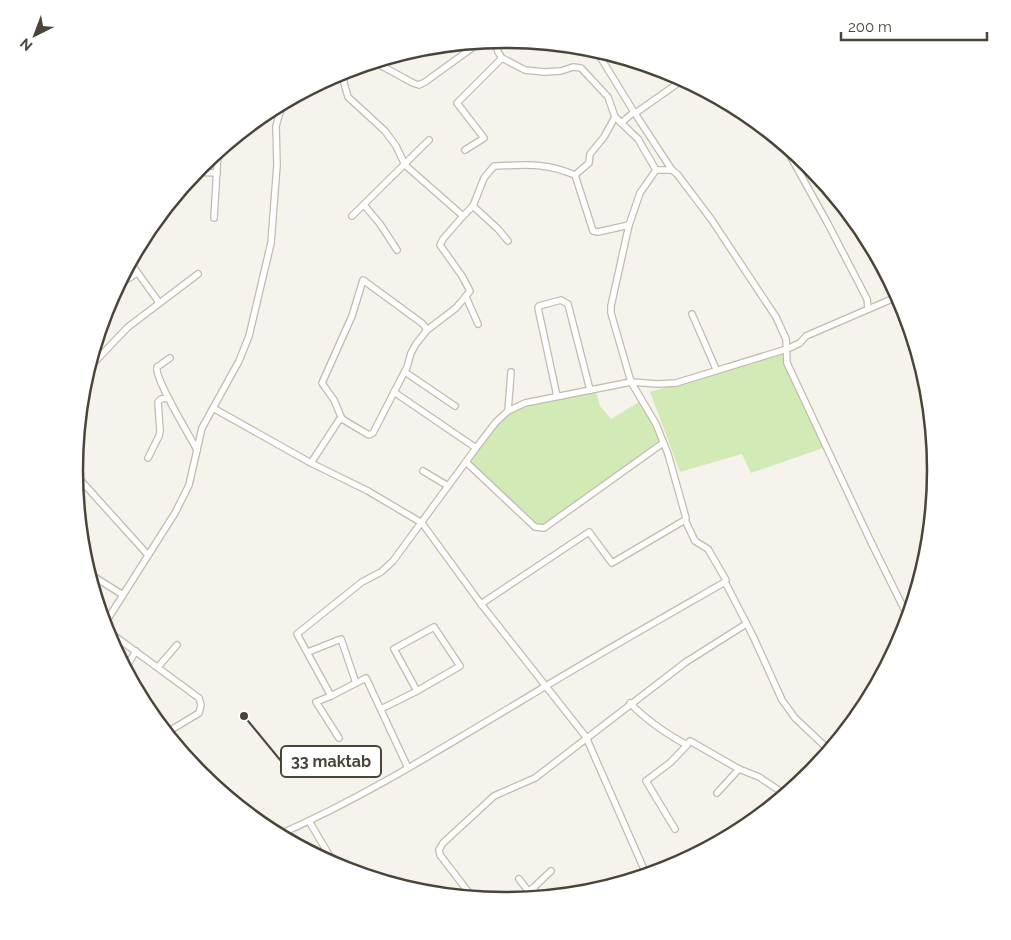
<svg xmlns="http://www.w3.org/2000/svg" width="1011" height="940" font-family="Raleway,sans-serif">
<rect width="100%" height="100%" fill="#f6f3ec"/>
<g fill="#d2eab5">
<polygon points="781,353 823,448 751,473 742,454 680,472 650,392"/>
<path d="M596,391l4,15 11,13 28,-17 11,18 11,22 -120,85 -72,-65c12,-16 26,-39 43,-50 17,-11 63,-17 84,-21z"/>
</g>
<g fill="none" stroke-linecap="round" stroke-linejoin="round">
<defs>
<g id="minor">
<polyline points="495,40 498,52 502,58 525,70 544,72 561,71 573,67 581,68 608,97 615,117 638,139 656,170 640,193 629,225 611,306 611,313 631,382 656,424 668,454 686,518 685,520 695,541 708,549 726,580 725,582 753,636 782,700 795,718 830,751"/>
<polyline points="598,49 599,55 634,112 637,112 684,79"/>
<polyline points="376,61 380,65 413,83 419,85 425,82 472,48 488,40"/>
<polyline points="621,123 634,112 672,170"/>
<polyline points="782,141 828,224 867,299 868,308"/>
<polyline points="465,150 484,138 457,103 502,58"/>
<polyline points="656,170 672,170 677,174 711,219 776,317 786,339 787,363 870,540 909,619"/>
<polyline points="195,172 217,173"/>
<polyline points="575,175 589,163 590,154 604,137 615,117"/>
<polyline points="364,205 380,224 397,250"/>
<path d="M473,206l11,-28 10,-12c32,-1 51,-4 81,9l18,56 5,1 31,-7"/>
<polyline points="352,216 429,140"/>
<polyline points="463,216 473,206 498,229 508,241"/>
<polyline points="214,218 218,151"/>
<polyline points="130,262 158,301 158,304"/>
<polyline points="117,286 137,273"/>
<polyline points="466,297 478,324"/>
<polyline points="692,314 716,369"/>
<path d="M170,358l-13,9c-3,11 33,69 40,83"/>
<polyline points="88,369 128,327 198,274"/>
<polyline points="405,372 455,406"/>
<polyline points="394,392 476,448"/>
<polyline points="557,396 538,308 539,306 561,300 568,304 590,390"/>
<polyline points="213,408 311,463 368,491 422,523 481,604 586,737 647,876"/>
<polyline points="508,411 511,372"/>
<polyline points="342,419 334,400 322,383 352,316 363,280 423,324 427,330"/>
<polyline points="148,458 159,436 160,431 158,402 161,399 168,398"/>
<polyline points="466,462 535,527 544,528 663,443"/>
<polyline points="311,463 339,420 342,419 369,435 373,433 407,367 411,353 416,344 427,330 456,308 470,291 462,276 440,245 443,239 463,216 405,165 396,146 385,131 348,97 344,83 344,77 339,72"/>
<polyline points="423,471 448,486"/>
<polyline points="75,474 148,555"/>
<polyline points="82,551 83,550"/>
<polyline points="88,573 123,595"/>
<polyline points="481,604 589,532 612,563 685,520"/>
<polyline points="104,625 175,513 189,485 202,428 239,361 249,336 271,243 277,165 276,126 283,102"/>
<polyline points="105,629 199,698 201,705 199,713 166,733"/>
<polyline points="308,652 341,639 356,683 366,678 408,768"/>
<polyline points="158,667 177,645"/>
<polyline points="125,669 136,651"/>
<polyline points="356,683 331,696 297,634 362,582 381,572 393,561 476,448 496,422 508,411 525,403 631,382 658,384 676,383 787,349 800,343 806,336 899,296"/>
<polyline points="331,696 316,702 339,738"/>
<path d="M630,703c17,18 35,30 57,42l3,-4 49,28 -22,24"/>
<polyline points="381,709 417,691 460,666 434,627 394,649 417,691"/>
<polyline points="739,769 759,777 786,795"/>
<polyline points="309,821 335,865"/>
<polyline points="675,829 646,781 671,762 687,745"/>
<path d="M278,835c85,-37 164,-87 243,-134 67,-41 136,-80 204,-119"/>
<polyline points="519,879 529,892"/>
<polyline points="533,888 540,898"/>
<polyline points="473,898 440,855 439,850 443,843 494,796 535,778 686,662 746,624"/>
<polyline points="518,900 533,888 551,871"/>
</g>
</defs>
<use href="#minor" stroke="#c2bbae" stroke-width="8"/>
<use href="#minor" stroke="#fff" stroke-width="5.5"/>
</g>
<path d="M0 0H1011V940H0ZM83 470a422 422 0 1 1 844 0a422 422 0 1 1-844 0Z" fill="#fff" fill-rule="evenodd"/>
<path fill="none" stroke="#4b4439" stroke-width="2.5" d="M83 470a422 422 0 1 1 844 0a422 422 0 1 1-844 0Z"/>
<path fill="none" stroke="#4b4439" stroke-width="2" d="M244 716L281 761"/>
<circle fill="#4b4439" stroke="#fff" stroke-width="2" cx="244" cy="716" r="5"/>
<rect fill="#fff" stroke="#4b4439" stroke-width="2" x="281" y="746" width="100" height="31" rx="5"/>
<g font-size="16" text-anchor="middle" font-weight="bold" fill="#4b4439">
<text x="331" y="767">33 maktab</text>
</g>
<g transform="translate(35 35) rotate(222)" stroke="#ffffff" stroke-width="4" paint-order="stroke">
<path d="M0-4L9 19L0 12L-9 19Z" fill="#4b4439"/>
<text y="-8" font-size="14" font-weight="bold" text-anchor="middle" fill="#4b4439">N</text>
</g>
<path d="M841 32v8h146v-8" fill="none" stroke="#4b4439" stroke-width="2.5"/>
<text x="848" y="32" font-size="15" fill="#4b4439" stroke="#ffffff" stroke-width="4" paint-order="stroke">200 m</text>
</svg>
